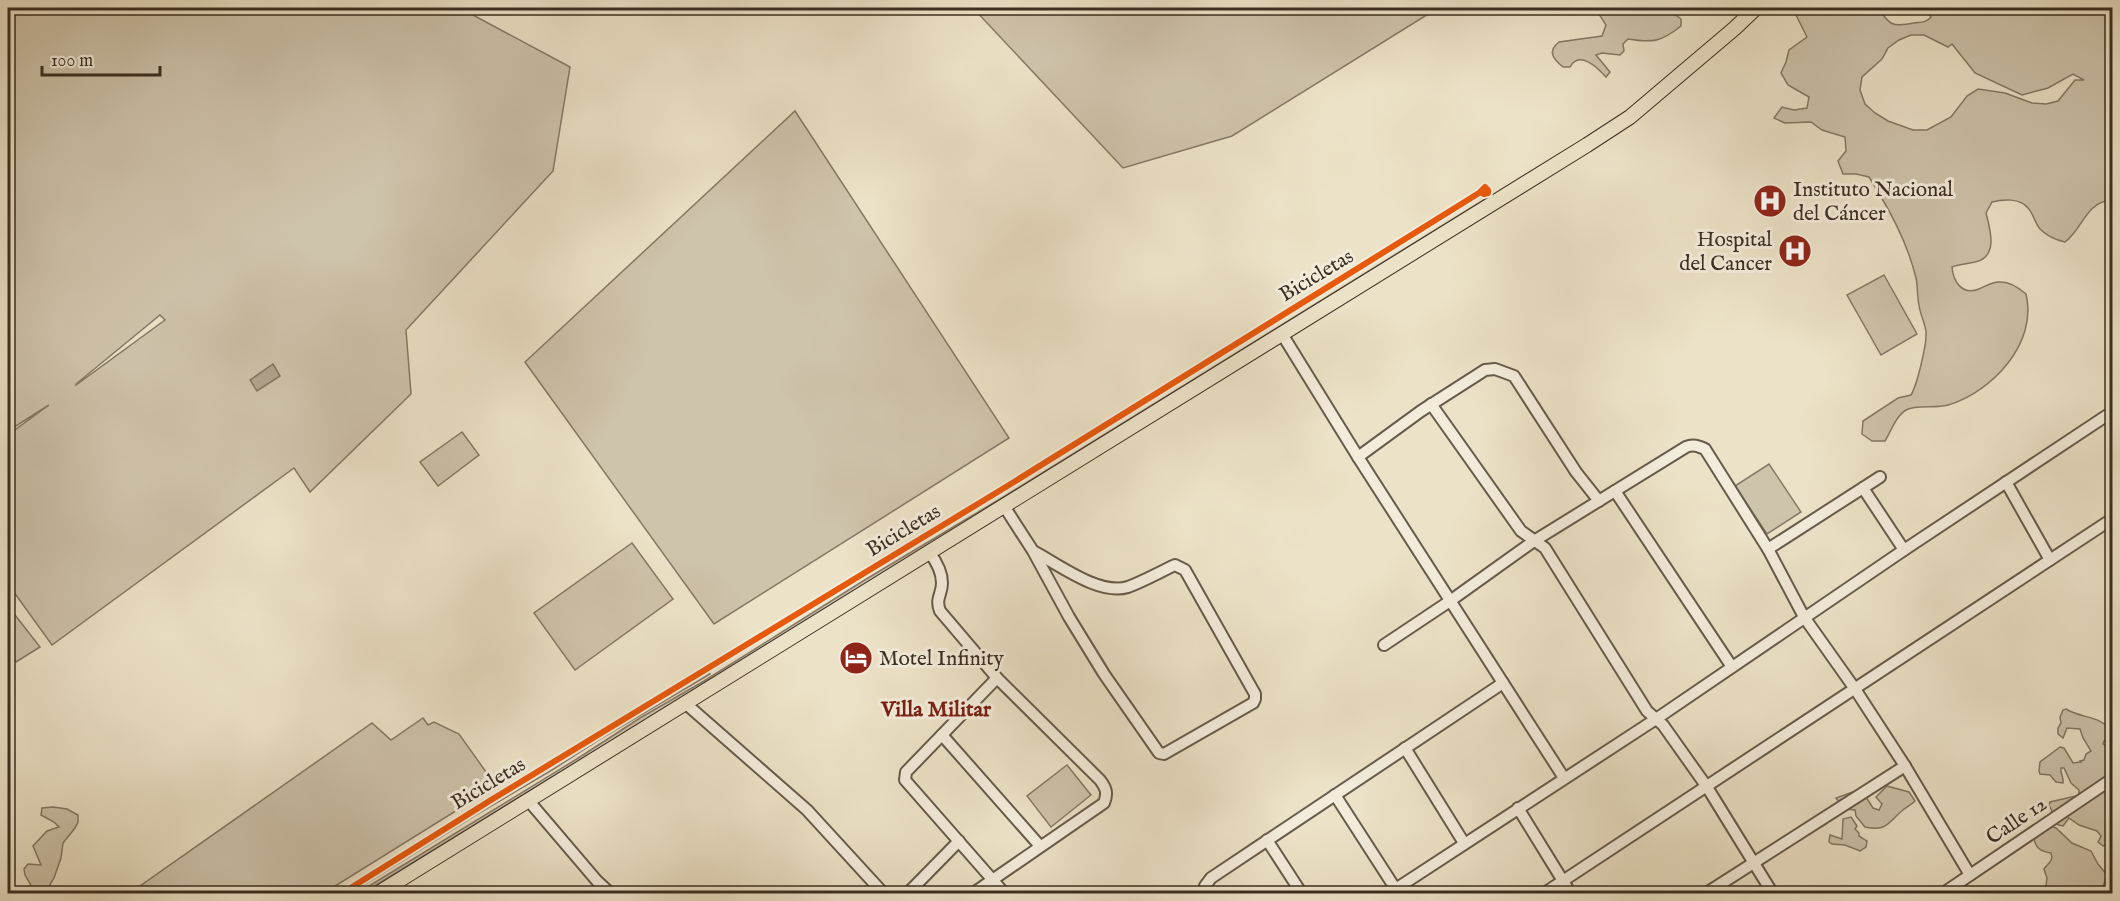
<svg xmlns="http://www.w3.org/2000/svg" width="2120" height="901" font-family="'IM FELL English',serif">
<rect width="100%" height="100%" fill="#ece2c7"/>
<filter id="stains"><feTurbulence type="fractalNoise" baseFrequency=".00333" numOctaves="4"/><feColorMatrix values="0 0 0 0 .2 0 0 0 0 .09 0 0 0 0 .02 0 0 0 .5 -.17"/></filter>
<radialGradient id="worn" r=".72"><stop offset=".6" stop-color="#630" stop-opacity="0"/><stop offset="1" stop-color="#630" stop-opacity=".3"/></radialGradient>
<g fill="#cec3ab" stroke="#847866" stroke-width="1.5" fill-rule="evenodd">
<path d="M8,8h452l110,59 -17,104 -147,159 5,64 -101,98 -16,-24 -242,177 -44,-61v-149l41,-30 -41,26zM160,315l5,5 -89,65v-1z"/>
<polygon points="973,8 1438,8 1232,136 1123,168"/>
<path d="M1583,8h87l3,5 8,6v7c-20,16 -28,17 -53,13l-5,5 1,7 -4,4 -18,-2 -6,2 14,17 -4,5c-9,-10 -27,-27 -36,-10h-7c-10,-8 -16,-16 -4,-25l43,-6 4,-11 -7,-11z"/>
<path d="M1797,8h81c12,18 15,19 36,15 7,-1 12,0 17,-6l-7,-9h188v85h-2l2,3v104c-27,2 -29,29 -47,42 -9,-2 -18,-6 -25,-13 -5,-6 -7,-16 -12,-21 -8,-10 -25,-9 -36,-6l-6,11c4,16 13,44 -11,49 -8,2 -15,2 -23,5 1,14 10,29 27,22 8,-3 13,-8 22,-7 10,0 18,6 25,12 12,49 -34,98 -78,111 -13,4 -30,-1 -42,5 -10,6 -15,21 -21,31h-13l-10,-7 1,-13 35,-23 13,-3c6,-10 16,-51 15,-63 -1,-9 -6,-18 -7,-27 -2,-9 -1,-18 -3,-27 -9,-37 -27,-69 -47,-101l-13,-3h-13l-5,-13 8,-10 -1,-14 -23,-7 -11,-8 -26,1 -11,-5 8,-11 12,3 13,-2 2,-11 -21,-12 -7,-12 5,-11 3,-12 18,-13 -12,-24zM1911,35h13l24,12 4,-3 23,29 47,22 26,-7 25,-14 11,6h-9l-17,21 -12,3 -14,-1 -27,-10 -27,-4 -11,7 -16,21 -24,13h-14l-25,-9 -13,-8 -10,-9 -5,-14 2,-13 20,-18 6,-11 11,-8z"/>
<polygon points="795,111 1009,438 714,624 525,362"/>
<polygon points="1490,196 1492,200 363,893 356,894 580,757 640,718 704,681 863,581 1005,496"/>
<polygon points="1884,275 1917,334 1881,355 1847,295"/>
<polygon points="462,432 479,455 438,486 420,462"/>
<polygon points="1769,464 1801,512 1767,534 1735,486"/>
<polygon points="632,543 673,599 575,670 534,613"/>
<polygon points="15,615 40,647 16,662 8,653 8,617"/>
<polygon points="707,670 710,674 600,739 552,770 474,816 351,893 344,893"/>
<path d="M2066,709c16,10 35,6 46,23l-1,3 -7,6 -1,3 9,5v82l-3,13 -6,2 -5,-4 3,-6 -4,-5 -18,-6 -10,-7 -6,8c-7,-1 -9,-3 -13,-9l2,-6 -3,-6 1,-3 26,-6 3,-1v-5l-8,-7 -7,-15h-3c-1,6 3,9 2,15l-7,-1 -6,-7 -10,-1 -1,-3 1,-9 20,-15 4,1 9,15 8,-1 -1,-1 4,-1 2,-6 5,-3 -8,-13 -3,-9 -13,-1 -4,10 -5,-4v-6l3,-5 -1,-6 3,-7z"/>
<polygon points="423,718 428,725 434,722 459,734 496,786 324,893 130,893 372,723 391,740"/>
<polygon points="1067,765 1091,795 1051,827 1027,796"/>
<path d="M1887,786l22,6 6,9c-4,4 -8,6 -12,9 -15,12 -16,22 -38,17l-9,-11 -1,-6 -10,-1 -9,-11 25,-9 12,19 6,2 3,-6 -6,-7z"/>
<polygon points="53,807 67,809 78,815 78,822 75,828 63,843 61,858 54,878 45,893 28,893 32,887 25,875 24,869 28,864 41,865 33,846 47,831 59,827 54,822 41,815 42,808"/>
<polygon points="1851,817 1857,826 1855,829 1859,833 1859,836 1867,841 1866,847 1860,851 1845,845 1832,844 1829,842 1830,835 1842,839 1843,819"/>
<path d="M2047,825l9,3 16,15 19,8 7,13 9,11 -5,14 -18,4h-39l2,-15 -3,-9c4,-6 10,-8 7,-16 -10,-1 -16,-5 -17,-15z"/>
</g>
<polygon fill="#b0a58f" stroke="#817563" stroke-width="1.5" points="273,364 280,376 257,391 250,380"/>
<g fill="none" stroke-linecap="round" stroke-linejoin="round">
<defs>
<g id="minor">
<polyline points="1282,334 1358,457 1564,778"/>
<polyline points="1431,404 1521,531 1545,548 1647,711 1663,725 1707,787 1773,894"/>
<polyline points="1358,457 1421,411 1485,370 1495,369 1514,376 1576,472 1599,501"/>
<polyline points="2006,482 2050,560"/>
<polyline points="1863,488 1904,550"/>
<polyline points="1615,491 1732,667"/>
<path d="M1004,506l29,45 36,66 35,57 55,79 5,1 89,-51 2,-4v-5l-70,-124 -10,-5c-15,7 -31,16 -47,22 -29,9 -70,-23 -95,-36"/>
<polyline points="1768,549 1880,477"/>
<path d="M929,552c7,9 13,19 13,31 0,12 -7,15 -2,28l57,67 103,102c6,8 8,13 4,23l-132,91"/>
<path d="M1384,645l66,-44 84,-60 152,-94c7,-3 12,-1 19,2l63,100 36,68 51,72 50,77 65,109"/>
<polyline points="997,678 906,772 905,780 1005,894"/>
<polyline points="685,703 807,810 884,894"/>
<polyline points="942,735 1040,846"/>
<polyline points="1405,748 1464,843"/>
<polyline points="1335,795 1395,888"/>
<polyline points="528,800 597,881 611,894"/>
<polyline points="1518,808 1571,894"/>
<polyline points="1267,840 1302,894"/>
<polyline points="907,894 959,841"/>
<polyline points="1204,894 1205,886 1211,878 1503,683"/>
<polyline points="1388,894 1656,719 1904,550 2112,412"/>
<polyline points="1543,894 2112,519"/>
<polyline points="1705,894 1905,766"/>
<polyline points="1942,894 2112,779"/>
</g>
<polyline id="major" points="377,894 1587,145 1630,117 1735,28 1756,8"/>
</defs>
<use href="#minor" stroke="#675b4b" stroke-width="14"/>
<use href="#major" stroke="#3b2e22" stroke-width="16"/>
<use href="#minor" stroke="#f3ecdb" stroke-width="10"/>
<use href="#major" stroke="#ece2c7" stroke-width="14"/>
<defs>
<polyline id="cycleway" points="341,894 491,800 1009,485 1479,193 1485,187 1488,190 1488,193 1484,194 1480,192"/>
</defs>
<use href="#cycleway" stroke="#f3ecdb" stroke-width="10"/>
<use href="#cycleway" stroke="#e8590c" stroke-width="6"/>
</g>
<defs>
<symbol id="hospital-disc" viewBox="-11 -11 22 22"><circle r="9.5" fill="#8f2418" stroke="#f3ecdb"/><path d="M-5-5h3v3.5h4V-5h3V5h-3V1.5h-4V5h-3Z" fill="#fff"/></symbol>
<symbol id="hotel-disc" viewBox="-11 -11 22 22"><circle r="9.5" fill="#8f2418" stroke="#f3ecdb"/><path d="M-6-4.5h1.5V1H6V5H4.5V3h-9V5H-6ZM-4 0a1.8 1.8 0 1 1 3.6 0ZM.5 0V-2.5h3Q6-2.5 6 0Z" fill="#fff"/></symbol>
</defs>
<g fill-rule="evenodd">
<use href="#hospital-disc" x="1751" y="182" width="38" height="38"/>
<use href="#hospital-disc" x="1776" y="232" width="38" height="38"/>
<use href="#hotel-disc" x="837" y="639" width="38" height="38"/>
</g>
<g text-anchor="middle" stroke-width="6" stroke-linejoin="round" paint-order="stroke">
<g font-size="21" fill="#3b2e22" stroke="#f3ecdb" text-anchor="start">
<text x="1793" y="196">Instituto Nacional<tspan x="1793" dy="24">del Cáncer</tspan></text>
<text x="1772" y="246" text-anchor="end">Hospital<tspan x="1772" dy="24">del Cancer</tspan></text>
<text x="879" y="665">Motel Infinity</text>
</g>
<g font-size="21" fill="#3b2e22" stroke="#f3ecdb">
<text transform="translate(1316 275) rotate(-31)" y="7">Bicicletas</text>
<text transform="translate(903 530) rotate(-31)" y="7">Bicicletas</text>
<text transform="translate(488 783) rotate(-31)" y="7">Bicicletas</text>
<text transform="translate(2016 820) rotate(-34)" y="7">Calle 12</text>
</g>
<g font-size="22" font-weight="bold" fill="#7a1f14" stroke="#f3ecdb">
<text x="936" y="716">Villa Militar</text>
</g>
</g>
<rect width="2120" height="901" fill="none" stroke="#ece2c7" stroke-width="30"/>
<rect x="9" y="9" width="2102" height="883" fill="none" stroke="#3b2e22" stroke-width="3"/>
<rect x="15" y="15" width="2090" height="871" fill="none" stroke="#3b2e22" stroke-width="1.5"/>
<path d="M42 66v9h118v-9" fill="none" stroke="#3b2e22" stroke-width="3"/>
<text x="51" y="66" font-size="18" fill="#3b2e22" stroke="#f3ecdb" stroke-width="4.5" paint-order="stroke">100 m</text>
<rect width="100%" height="100%" filter="url(#stains)"/>
<rect width="100%" height="100%" fill="url(#worn)"/>
</svg>
